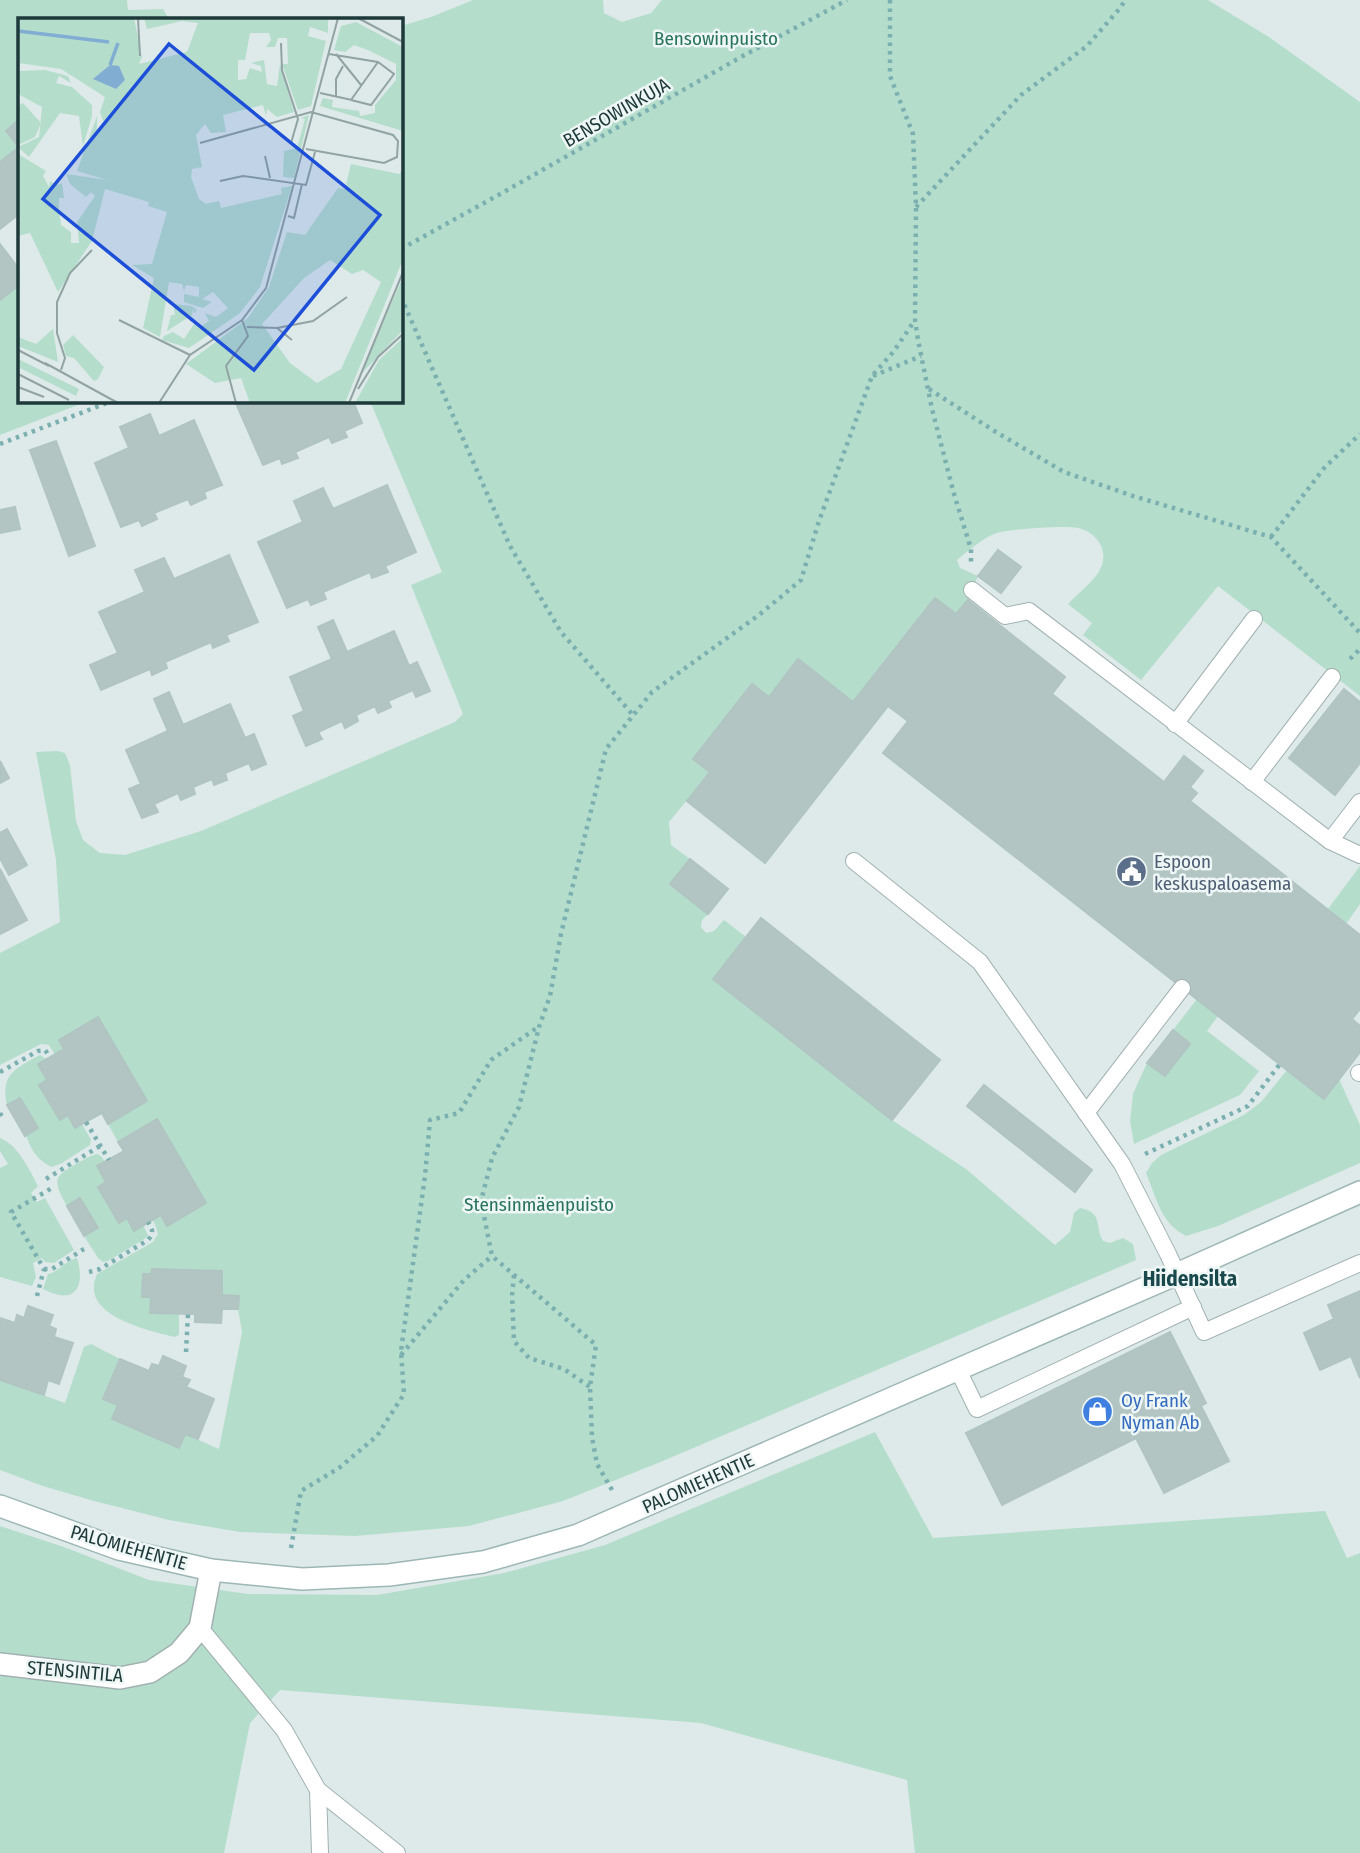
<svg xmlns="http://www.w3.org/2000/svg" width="1360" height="1853" font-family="'Fira Sans Condensed',sans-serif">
<rect width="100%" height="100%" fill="#deeae9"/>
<g fill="#b5ddcc">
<polygon points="0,0 127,0 128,10 163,9 169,19 19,19 19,120 6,131 19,147 0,162"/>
<path d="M473,0h130l1,13 18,9 29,-9 11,-13h546l61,37 91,65v594l-142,-110 -77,94 -58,-45 9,-12 -24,-19c9,-10 23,-20 30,-31 13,-19 1,-40 -20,-45 -12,-3 -68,1 -81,5 -12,3 -30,19 -40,27l3,8 18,8 -10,24 -12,14 -21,-16 -82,104 -55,-42 -29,37 -76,62 17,13 -41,50 2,23 19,14 -20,25 38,30 -6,6 -1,7 5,6 8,-2 10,-11 22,17 -33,42 179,141 74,49 89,76 15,-13 4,-19 6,-5c24,5 14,17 23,33l7,2 13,-5 10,6 3,16 -478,203 -95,38 -94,25 -114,10 -115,-4 -71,-12 -75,-19 -51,-15 -43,-16v-90l65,23 19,-56 7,-3 29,15 -16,40 14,6 -6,15 67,28 6,-14 34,15 23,-117 -4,-23 1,-13 -17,-1v-24l-70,-1 -1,43 28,1v21l-5,2c-23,-6 -84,-19 -80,-52 0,-4 2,-8 3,-11l56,-32 5,-8 -2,-7 -3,-7 8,-5 6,10 -10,-105 -39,22 -10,-18 39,-23 -49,-83 -38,22 4,9 -9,6 -6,-10 -8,-1 -41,21v-112l60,-31 -4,-62 -20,-108 21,-1 8,2 5,12 6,56 7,19 17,13 25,2 76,-24 254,-109 8,-8 -52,-129 31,-13 -72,-171h31v-375l30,-9z"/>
<polygon points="19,285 19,401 88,401 0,435 0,300"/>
<polygon points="1360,866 1360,904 1346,924 1328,909"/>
<polygon points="1197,999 1218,1016 1207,1031 1259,1071 1240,1095 1134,1144 1130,1121 1133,1094 1147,1063 1165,1076 1190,1044 1173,1030"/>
<path d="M40,1055l6,4 -8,6 9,15 -8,5 21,35 8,-5 7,13 7,-4 9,16 -1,5 -28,18 -10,4c-27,-12 -29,-43 -32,-69l-13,7c-7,-31 9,-37 33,-50z"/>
<path d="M1287,1070l36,29 16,-20 21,46v38l-142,63 -32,10c-25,-12 -30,-39 -40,-63l6,-10 9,-8 83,-40 17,-13z"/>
<path d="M0,1138c18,7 29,31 38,48l-7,7 6,9 8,-4 29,52 -20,13 -9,-1 -3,-4 -9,5 3,14 -4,9 -32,-9v-109l8,-4 -8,-13z"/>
<path d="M97,1154l4,2 4,6 -8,5 9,15 -8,5 20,35 9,-4 7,12 9,-5 5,10 -2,3 -38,23 -5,1 -5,-4 -14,-22 14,-8 -18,-30 -13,8c-4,-7 -12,-20 -9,-28 3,-7 31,-22 39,-24z"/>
<path d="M77,1258c5,16 6,41 -18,37 -5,-1 -11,-4 -16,-6l5,-15c11,-2 18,-14 29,-16z"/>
<polygon points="875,1432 933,1538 1325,1511 1347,1558 1360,1553 1360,1853 915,1853 907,1780 701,1723 280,1690 250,1723 224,1853 0,1853 0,1526 64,1547 149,1580 248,1594 377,1595 504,1573 605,1545"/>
</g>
<g fill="#b3c5c3" stroke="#b0c4c2" stroke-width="2">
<polygon points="19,120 19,214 0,229 0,162 19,147 6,131"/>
<polygon points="0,244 19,269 19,285 0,300"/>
<polygon points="235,401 353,401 362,423 344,431 347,437 332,443 329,437 295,452 298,458 282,464 280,458 263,465"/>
<polygon points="150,414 159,436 194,420 222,485 204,492 206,498 191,505 188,499 154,513 157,519 142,526 139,520 121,527 95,463 129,448 120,427"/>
<polygon points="56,441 95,546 69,556 30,450"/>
<polygon points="387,485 416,552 385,566 388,572 372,578 370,572 323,592 326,599 311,605 308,599 287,608 258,542 303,522 294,501 323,488 333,509"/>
<polygon points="15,507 20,529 0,533 0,510"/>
<polygon points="998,550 1021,567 1001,593 978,576"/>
<polygon points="229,555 258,622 226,635 229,641 213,648 211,642 165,662 167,668 152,675 150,669 101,690 90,665 118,653 99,612 145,592 135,570 164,558 174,579"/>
<polygon points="935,598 956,614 968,600 1065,677 1052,694 1164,782 1184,756 1203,771 1190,787 1197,793 1190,801 1360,935 1360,1009 1352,1019 1360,1026 1360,1052 1324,1099 883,753 908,721 888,706 765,863 687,801 710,772 693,759 752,684 769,697 798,659 853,702"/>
<polygon points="333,620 347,652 394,631 409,666 417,662 430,691 416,697 413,690 388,701 391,707 378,713 375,706 356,715 358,721 345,728 342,721 318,732 322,739 306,746 293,716 304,711 290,677 332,659 318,627"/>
<polygon points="1344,689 1360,702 1360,763 1335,795 1289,758"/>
<polygon points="169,692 183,725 230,704 245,738 254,734 266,764 252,770 249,763 225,773 227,780 214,785 212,779 193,787 195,794 181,800 178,793 154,804 158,812 142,818 129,789 141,784 126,750 168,731 154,699"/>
<polygon points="0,761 9,778 0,783"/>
<polygon points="7,829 27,865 9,875 0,858 0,833"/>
<polygon points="690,859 728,889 708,914 670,884"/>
<polygon points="0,869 27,920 0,934"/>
<polygon points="761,918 940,1060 892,1120 713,979"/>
<polygon points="98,1017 147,1101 108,1124 102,1113 75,1128 68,1115 60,1120 39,1085 47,1080 38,1064 64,1049 59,1040"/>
<polygon points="1173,1030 1190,1044 1165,1076 1147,1063"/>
<polygon points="984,1085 1092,1170 1075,1192 967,1106"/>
<polygon points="20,1098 38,1128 25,1136 7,1105"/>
<polygon points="157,1119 206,1203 167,1226 161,1215 134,1231 127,1218 119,1223 98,1187 106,1182 97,1166 124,1151 118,1142"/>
<polygon points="80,1198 98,1228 84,1236 67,1206"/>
<polygon points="152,1269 222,1271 222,1295 239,1296 238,1309 222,1309 221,1323 195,1322 195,1314 150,1313 151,1297 142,1297 143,1274 151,1274"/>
<polygon points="1360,1291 1360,1378 1351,1356 1320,1370 1304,1333 1334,1319 1328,1305"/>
<polygon points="28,1306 53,1315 49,1326 56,1329 54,1337 73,1343 59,1384 48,1380 44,1395 0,1380 0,1318 15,1323 17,1315 24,1318"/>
<polygon points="1170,1332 1206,1403 1201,1406 1229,1461 1164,1493 1136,1438 1002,1505 966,1433"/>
<polygon points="163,1356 186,1366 182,1377 190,1380 186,1387 214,1399 198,1439 185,1434 179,1448 112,1419 118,1405 103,1399 120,1359 149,1371 152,1364 159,1366"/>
</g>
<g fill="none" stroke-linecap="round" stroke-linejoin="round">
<defs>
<g id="lane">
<polyline points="972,590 1005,616 1029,611 1330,841 1360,855"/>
<polyline points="1175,724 1254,619"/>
<polyline points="1252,782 1332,677"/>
<polyline points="1330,841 1360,802"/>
<polyline points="854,861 980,962 1122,1164 1168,1254 1204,1332 1360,1263"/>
<polyline points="1359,1073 1360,1073"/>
<polyline points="1086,1113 1182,988"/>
<polyline points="958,1370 977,1409 1193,1307"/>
<polyline points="200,1628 284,1730 318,1790 320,1853"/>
<polyline points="318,1790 397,1853"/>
</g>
<polyline id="street" points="0,1664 120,1678 150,1672 179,1653 200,1628 211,1570"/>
<polyline id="secondary" points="0,1506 119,1549 211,1570 302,1579 389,1575 483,1562 578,1535 1177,1274 1360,1192"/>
</defs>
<use href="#lane" stroke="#a1b1b1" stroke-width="18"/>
<use href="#street" stroke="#a1b1b1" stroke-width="24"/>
<use href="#secondary" stroke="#9cb7b5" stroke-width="24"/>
<g stroke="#7cb0b0" stroke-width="4.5" stroke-dasharray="3.5 5" stroke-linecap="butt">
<polyline points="890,0 890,76 913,134 916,207 915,320 918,340 932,409 954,494 971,549 971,565"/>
<polyline points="916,207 1021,95 1087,46 1121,7 1125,0"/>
<polyline points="401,249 502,193 741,57 847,0"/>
<polyline points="401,297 510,546 561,632 633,715"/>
<polyline points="873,376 921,356"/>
<polyline points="929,389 996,432 1064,472 1133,496 1271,537 1360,633"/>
<polyline points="0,444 112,401"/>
<polyline points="1271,537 1325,467 1360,434"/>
<polyline points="1350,659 1360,649"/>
<polyline points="0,1072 38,1051 45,1050 50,1057"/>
<polyline points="0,1113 3,1119"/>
<polyline points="86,1122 109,1160"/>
<polyline points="1145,1154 1248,1106 1280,1064"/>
<polyline points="46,1179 100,1146"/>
<polyline points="44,1269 52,1269 84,1249"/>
<path d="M89,1272l11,-3 48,-29c6,-7 5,-10 0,-18"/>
<polyline points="514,1275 512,1296 514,1341 529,1358 564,1369 590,1387"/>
<polyline points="37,1296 44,1269 11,1212 52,1188"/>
<polyline points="186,1352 188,1314"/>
<polyline points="401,1355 464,1280 492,1256"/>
<polyline points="612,1490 597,1464 592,1437 590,1387 596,1345 492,1256 481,1201 492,1158 519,1107 539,1027 550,996 561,934 606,749 652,692 759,615 801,580 819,521 872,376 894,351 915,320"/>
<polyline points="291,1548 301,1491 339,1468 377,1436 404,1394 401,1351 425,1176 430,1120 459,1113 491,1060 538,1027"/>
</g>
<use href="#lane" stroke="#fff" stroke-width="16"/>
<use href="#street" stroke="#fff" stroke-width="21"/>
<use href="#secondary" stroke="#fff" stroke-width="21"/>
</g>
<defs>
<symbol id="civic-disc" viewBox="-11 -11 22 22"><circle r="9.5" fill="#5c6f8a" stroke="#eef7f5"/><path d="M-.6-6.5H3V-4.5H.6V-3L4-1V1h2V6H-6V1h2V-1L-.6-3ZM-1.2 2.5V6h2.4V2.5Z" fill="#fff"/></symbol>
<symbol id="shop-disc" viewBox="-11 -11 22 22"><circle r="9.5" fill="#3f7fe0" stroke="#eef7f5"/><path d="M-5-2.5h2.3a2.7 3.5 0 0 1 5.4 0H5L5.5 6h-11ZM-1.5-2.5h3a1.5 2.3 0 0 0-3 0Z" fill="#fff"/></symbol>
</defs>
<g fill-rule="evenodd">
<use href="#civic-disc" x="1114" y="854" width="35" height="35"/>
<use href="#shop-disc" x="1080" y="1394" width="35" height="35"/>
</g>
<g text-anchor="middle" stroke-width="5" stroke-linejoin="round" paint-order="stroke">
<g font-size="19" fill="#27735c" stroke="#eef7f5">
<text x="716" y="45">Bensowinpuisto</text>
<text x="539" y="1211">Stensinmäenpuisto</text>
</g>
<g font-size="19" fill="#1e393a" stroke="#eef7f5">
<text transform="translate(616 112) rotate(-30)" y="7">BENSOWINKUJA</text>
<text transform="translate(698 1483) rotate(-24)" y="7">PALOMIEHENTIE</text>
<text transform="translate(129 1547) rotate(16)" y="7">PALOMIEHENTIE</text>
<text transform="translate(75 1671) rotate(5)" y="7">STENSINTILA</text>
</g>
<g font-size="19" fill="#4e5e75" stroke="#eef7f5" text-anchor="start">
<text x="1154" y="868">Espoon<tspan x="1154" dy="22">keskuspaloasema</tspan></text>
</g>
<g font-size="19" fill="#366cbe" stroke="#eef7f5" text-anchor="start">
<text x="1121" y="1407">Oy Frank<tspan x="1121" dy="22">Nyman Ab</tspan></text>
</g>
<g font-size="21" font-weight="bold" fill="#1a494d" stroke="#eef7f5">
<text x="1190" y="1286">Hiidensilta</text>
</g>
</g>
<g transform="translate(18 18)">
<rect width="385" height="385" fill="#deeae9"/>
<path d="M0,0h116l8,39 -3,7 48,-12 11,-29 -16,-2 -35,8 -3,-11h184v15l-18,-6 -2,9 18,5 -15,65 -13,4 -16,-46h6l-1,-26h-9l-3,9h-9l5,-7 -2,-7h-19l-5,27h-7v20l8,-1 4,-11 12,4 -1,-6 -10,-3 13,-3 3,24 10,2 3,-22 14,48 -17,5 -10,-8 -1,7 -3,-11 -40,10 3,17 -15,1 -6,-9 -9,11 6,32 -10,2 -1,8 8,22 7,5 13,-3 2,7 61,-14 -1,-6 11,-2 -32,101 -20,26 -51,35 -27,-8 2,-4 9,-4 11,7 10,-15 5,4 10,-7 -4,-8 11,4 12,-9 -15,-16 -11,7 10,3 -9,6 -19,-6v-8l15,3v-10l-13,-2 -2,6 -2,-7 -13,-2 -9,55 -17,-9 11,-50 -22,-13 20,-1 15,-52 -19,-6 1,-4 -44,-13 -13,52 -34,51 -28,-59 -12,3v-82l28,17 -3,5 6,11 1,-6 6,4 6,-2 2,15h-5v12l2,15 10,7v11h8l-2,-21 18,-26 -4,-4 -5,5 -16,-13 -4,-10 41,6 -30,-9 20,-55v14l8,-4 -5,-14 5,-15 -44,-28 -43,-6zM338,4l47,25v84l-83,-25 3,-8 10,2 -1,7 27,4 1,5 15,-3v-8l21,-25v-16l-26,-13 -16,-6 -9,7 -11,-2 7,-24zM27,52l23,6 3,7 -12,-7 -3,7 16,4 20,18v11l-9,30 -4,-30 -19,-3 -31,44 -11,-10 21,-10 3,-30 -24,-13v-23zM5,85l18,20 -6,14 -17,8v-39zM291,97l-15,63 -11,-1 1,-26 13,-3 8,-29 -4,-1zM333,146l48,10 4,-4v89l-58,144h-95l-9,-25 -26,5 -29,-19 62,-46 21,-31 18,-55 18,3 33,-47 7,1zM312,242l22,14 11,-4 18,12 -40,87 -24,14 -27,-20 -28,-39 42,-46zM385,259v53l-42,44zM155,286l19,2 5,4 -3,3 -1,-5 -1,7 -25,16 4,-16h4zM35,311l5,33 -40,-16v-9l18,7zM55,317l31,32 -6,12 -4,2 -20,-23 -8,-2 -3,-11zM385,320v65h-48l24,-43zM0,341l61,30 -3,7 -58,-29z" fill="#b5ddcc" fill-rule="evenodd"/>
<path d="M92,47l9,1 6,14 -9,9 -23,-10z" fill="#82add3"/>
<path fill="none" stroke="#82add3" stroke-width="3.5" d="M0,13l91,11M92,47l8,-22"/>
<path fill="none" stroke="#91a3a3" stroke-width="2" d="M120,0l2,38M340,0l45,24M263,25l1,27 16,49 -7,24M311,36l49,8 16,12 -23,31 -20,-5M318,36l25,31M302,75l32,7M318,79v-18l7,-13M333,82l27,-38M182,125l111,-31 82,23 5,6 -1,16 -13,6 -78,-14M247,138l5,22M202,163l23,-5 63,9 9,-33M270,198l6,2 8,-34M101,302l71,35M229,309l30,1 15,12M259,310l36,-7 34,-24M0,332l31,16M27,345l73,40M43,352l4,-12 -8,-25v-31l13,-29 22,-23M0,356l51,26M0,369l26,10M340,371l20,-32 25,-23M141,385l31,-48 52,-35 24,-32 72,-270M218,385l-10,-37 22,-30 -6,-16M331,385l54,-131"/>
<path fill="#1d4ed8" fill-opacity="0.15" stroke="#1d4ed8" stroke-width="3.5" d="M151,26l211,171 -126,155 -211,-171z"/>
<rect width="385" height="385" fill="none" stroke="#1e393a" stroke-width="3.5"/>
</g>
</svg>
